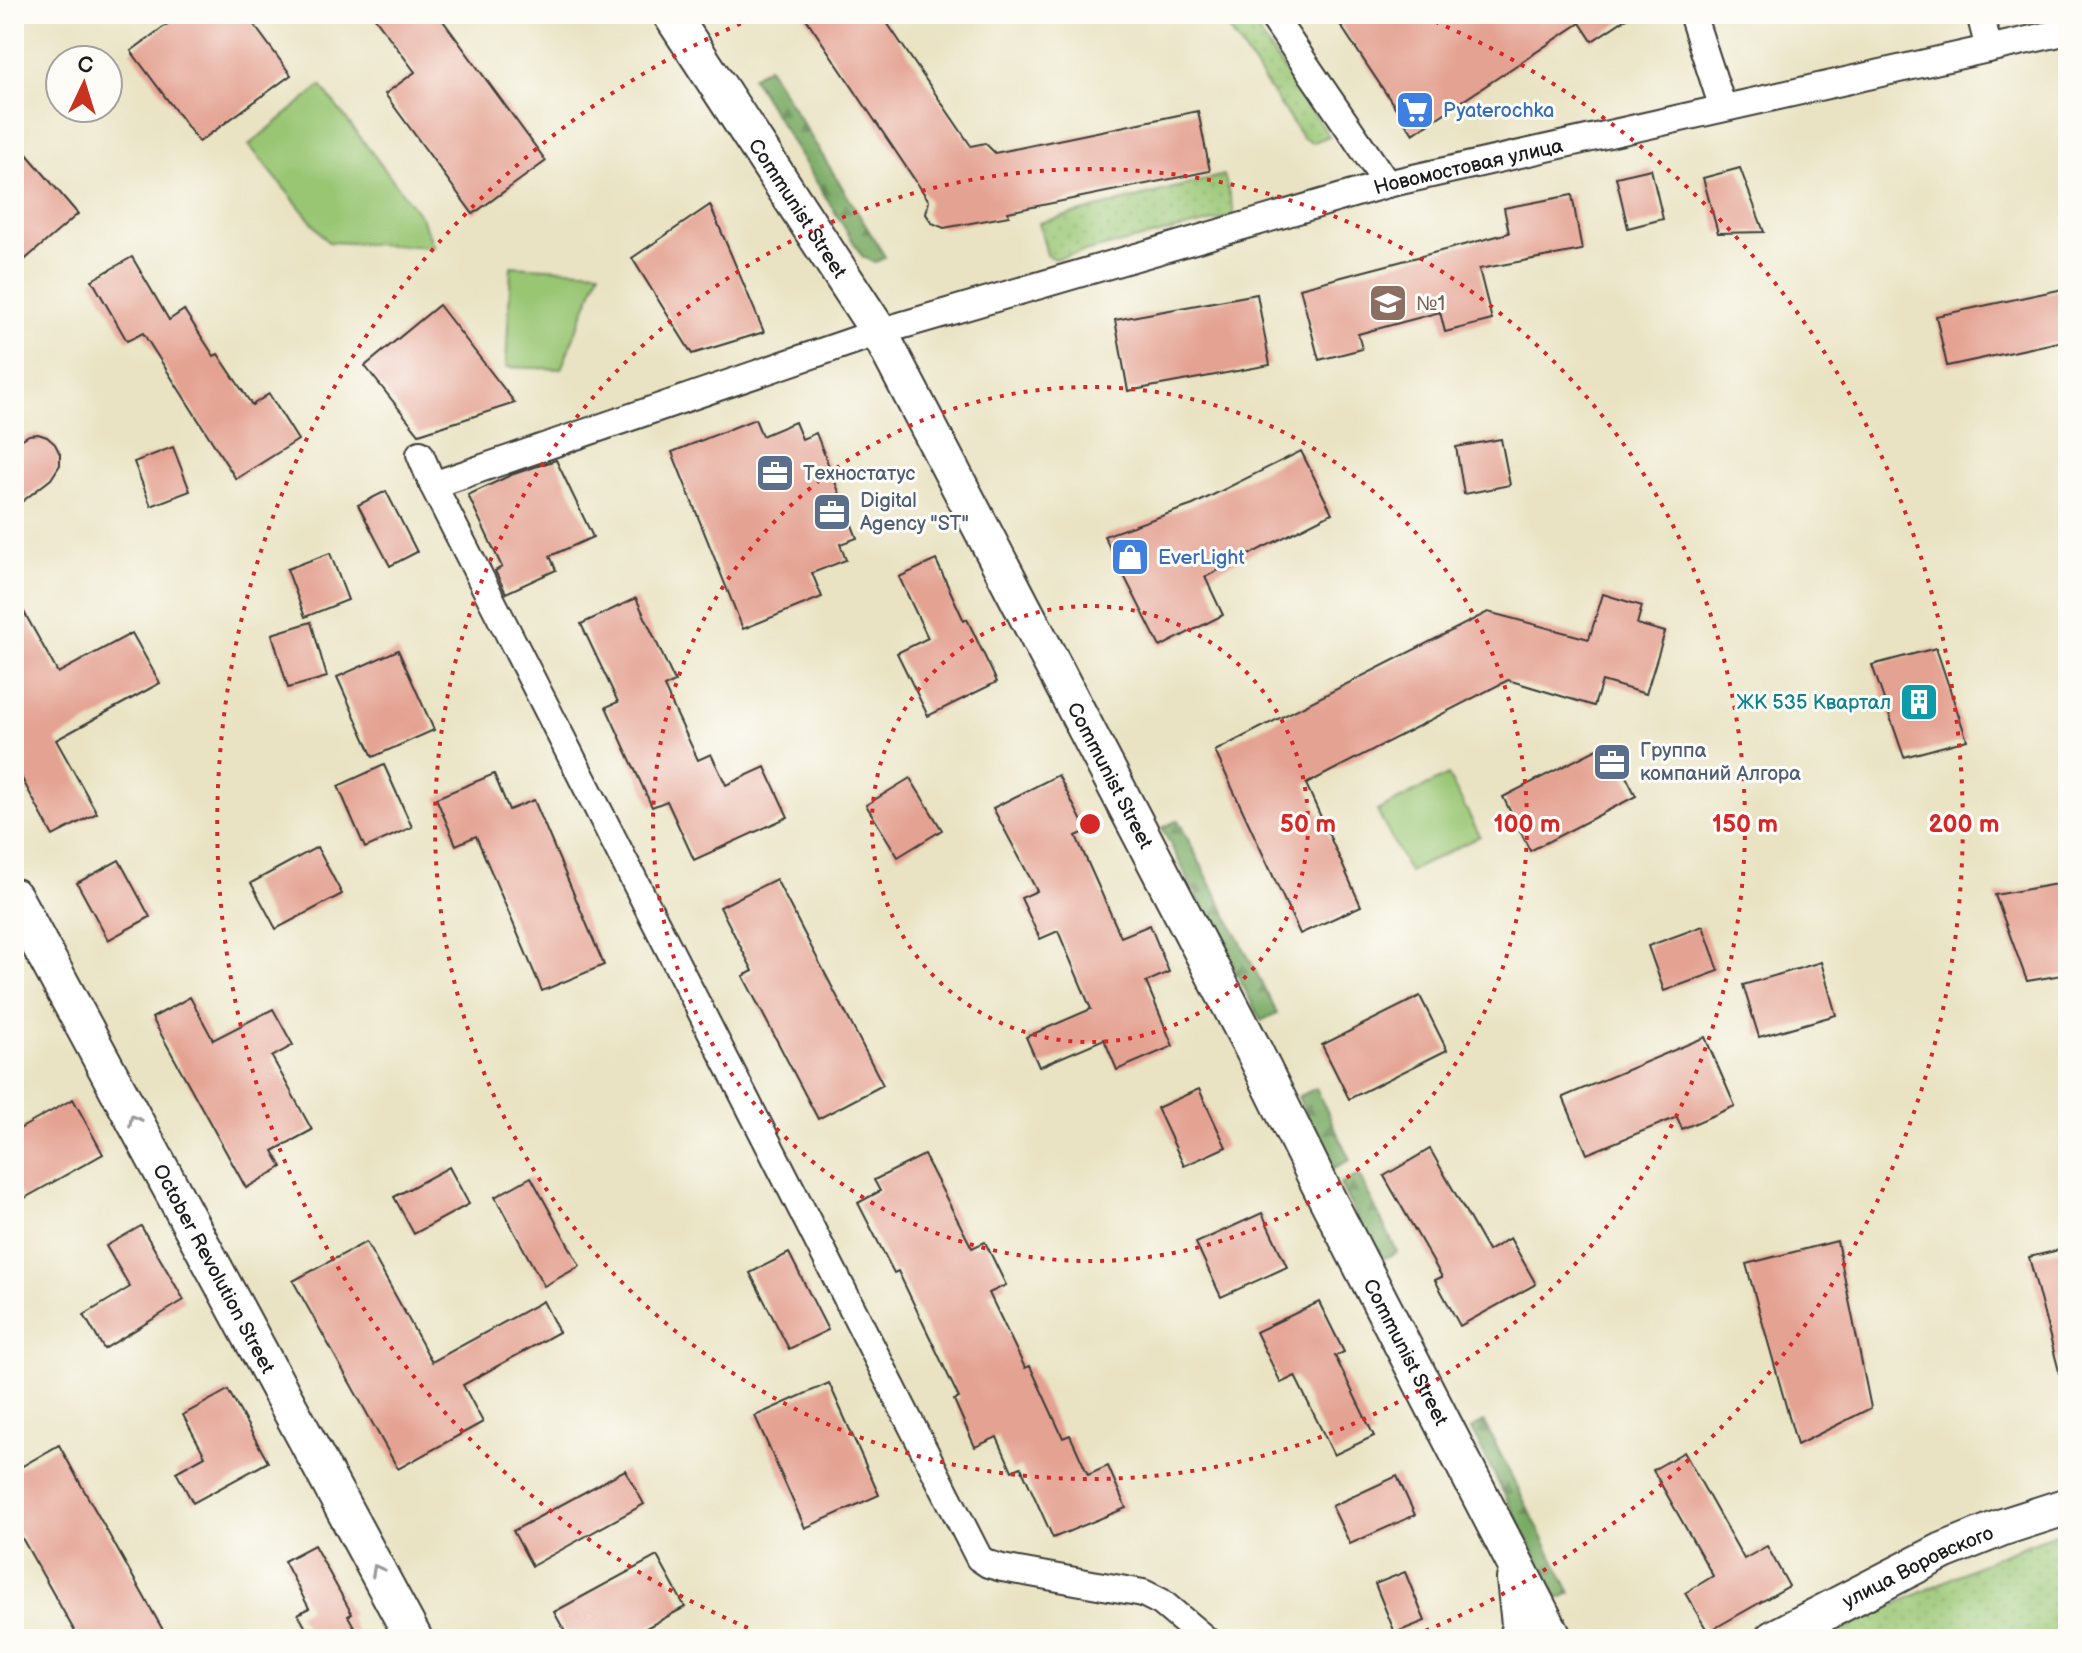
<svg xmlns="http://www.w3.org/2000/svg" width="2082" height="1653" font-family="'Balsamiq Sans',sans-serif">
<defs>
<pattern id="grass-dots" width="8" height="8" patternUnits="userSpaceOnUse" patternTransform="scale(2)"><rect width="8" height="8" fill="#99c673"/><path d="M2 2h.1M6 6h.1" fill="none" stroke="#83aa63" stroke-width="1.8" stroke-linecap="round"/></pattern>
<pattern id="forest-firs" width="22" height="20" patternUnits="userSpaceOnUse" patternTransform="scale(2)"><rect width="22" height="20" fill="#7aab65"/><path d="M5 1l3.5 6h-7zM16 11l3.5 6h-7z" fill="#638a52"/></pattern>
</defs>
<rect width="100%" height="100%" fill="#fdfcf7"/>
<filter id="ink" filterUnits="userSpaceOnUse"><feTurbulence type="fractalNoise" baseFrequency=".0125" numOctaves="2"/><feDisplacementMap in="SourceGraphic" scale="16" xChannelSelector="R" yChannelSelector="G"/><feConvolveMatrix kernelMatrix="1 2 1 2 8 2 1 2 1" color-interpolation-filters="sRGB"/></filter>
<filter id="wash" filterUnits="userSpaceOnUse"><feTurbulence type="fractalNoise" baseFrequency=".006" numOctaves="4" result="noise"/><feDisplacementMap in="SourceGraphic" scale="32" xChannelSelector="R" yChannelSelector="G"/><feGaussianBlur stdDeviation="1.8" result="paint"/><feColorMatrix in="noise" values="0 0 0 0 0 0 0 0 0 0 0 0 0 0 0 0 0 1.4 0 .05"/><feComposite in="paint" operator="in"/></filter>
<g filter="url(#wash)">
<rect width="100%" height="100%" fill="#e9e3c3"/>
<g fill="url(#grass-dots)" stroke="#5a7148" stroke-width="2">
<polygon points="1219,14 1246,14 1329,136 1312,143 1302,137"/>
<polygon points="1224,175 1234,212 1231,217 1054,259 1047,255 1039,223"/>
<polygon points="2068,1529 2068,1639 1827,1639 1854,1624 1996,1557"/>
</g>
<g fill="url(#forest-firs)" stroke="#4b6440" stroke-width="2">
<polygon points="768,67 885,257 875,263 862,256 752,77"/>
<polygon points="1178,820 1277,1013 1261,1021 1162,828"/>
<polygon points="1316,1088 1350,1160 1332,1169 1298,1097"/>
<polygon points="1359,1175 1397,1252 1379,1261 1340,1184"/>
<polygon points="1484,1422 1571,1593 1558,1599 1471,1429"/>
</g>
<g fill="#99c673" stroke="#5a7148" stroke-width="2">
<polygon points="321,86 421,217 434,247 328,242 249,145"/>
<polygon points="511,266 600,271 561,369 506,367"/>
<polygon points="1448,775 1480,836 1409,872 1377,811"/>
</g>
<g id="blocks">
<g fill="#e4a292">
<polygon points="181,14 246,14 291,75 199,142 131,51"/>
<polygon points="372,14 438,14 546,161 473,214 385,94 415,72"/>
<polygon points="803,14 881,14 971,146 985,143 995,153 1198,111 1210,171 1008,212 1009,216 944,228 932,223 926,214 929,201"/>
<polygon points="1333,14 1633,14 1592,41 1580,23 1413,134"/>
<polygon points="14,139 78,214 14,269"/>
<polygon points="1740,168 1764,232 1718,233 1703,178"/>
<polygon points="1651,169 1663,219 1628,228 1616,177"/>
<polygon points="1572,195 1582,250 1479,269 1492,320 1445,332 1440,312 1358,334 1362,349 1319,360 1300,288 1509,233 1504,208"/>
<polygon points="710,205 764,332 692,354 632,258"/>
<polygon points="132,257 169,320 184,310 214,356 218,354 252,405 269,394 298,440 236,479 143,333 127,341 92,280"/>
<polygon points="2068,288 2068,340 1947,366 1936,316"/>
<polygon points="1257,294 1270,365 1128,391 1115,320"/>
<polygon points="439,305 515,403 419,434 365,366"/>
<polygon points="755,419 762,436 795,422 802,439 816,433 857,538 840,544 846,560 812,573 822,597 743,629 672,452"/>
<polygon points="38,434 47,437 55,444 60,454 60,465 51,479 14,508 14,444 29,435"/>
<polygon points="1501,439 1510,485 1464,494 1456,447"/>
<polygon points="173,447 190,491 151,506 134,462"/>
<polygon points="1301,451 1332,513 1205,577 1223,615 1160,647 1104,536 1193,505"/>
<polygon points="556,460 593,537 550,556 556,570 506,593 495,571 502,567 468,495 511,475"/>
<polygon points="386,491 417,552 390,566 358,505"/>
<polygon points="330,553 348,600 305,617 287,569"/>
<polygon points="936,560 964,621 967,619 997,682 928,716 897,653 928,638 899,577"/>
<polygon points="14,594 58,673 132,633 160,683 56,740 97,813 53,836 14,764"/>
<polygon points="1603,594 1642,606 1637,624 1665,632 1646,694 1602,681 1594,706 1508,680 1306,784 1361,906 1300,934 1215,751 1488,612 1589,639"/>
<polygon points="636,598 675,682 664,687 698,760 711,754 726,785 765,767 788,817 694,860 667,801 652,807 606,707 618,702 581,624"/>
<polygon points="311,622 327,677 288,688 272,634"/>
<polygon points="1936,648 1967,740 1904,757 1872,665"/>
<polygon points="398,650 434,730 373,757 337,677"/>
<polygon points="1609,743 1636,796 1530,851 1503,797"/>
<polygon points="384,765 412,827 365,848 338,786"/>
<polygon points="494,774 509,810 534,800 604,965 542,991 476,836 456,845 436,798"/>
<polygon points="1058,775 1087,831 1076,836 1121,937 1150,925 1169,972 1146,982 1173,1046 1117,1070 1104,1039 1039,1067 1026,1037 1091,1009 1058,931 1040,939 1021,898 1037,891 993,808"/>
<polygon points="910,778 942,830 898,857 866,805"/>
<polygon points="317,847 342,894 276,929 251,883"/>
<polygon points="119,860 150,917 108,940 77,883"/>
<polygon points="776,879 883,1085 818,1119 743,976 753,971 720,907"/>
<polygon points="2063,883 2068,899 2068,974 2027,981 1995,895"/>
<polygon points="1703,926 1719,971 1664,991 1648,946"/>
<polygon points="1821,962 1836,1015 1759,1037 1743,985"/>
<polygon points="1420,996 1447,1050 1349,1099 1322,1045"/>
<polygon points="190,997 213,1040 273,1009 293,1045 272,1057 312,1130 273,1151 282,1167 246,1188 152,1018"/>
<polygon points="1705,1037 1735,1106 1682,1129 1677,1117 1587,1154 1563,1097"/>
<polygon points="1199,1089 1226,1147 1184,1166 1157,1108"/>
<polygon points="73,1099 103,1154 23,1199 14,1184 14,1132"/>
<polygon points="1430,1149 1488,1251 1510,1238 1536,1284 1460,1326 1435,1280 1442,1277 1384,1176"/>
<polygon points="924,1155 972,1248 985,1242 1006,1285 989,1293 1025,1368 1030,1366 1063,1438 1070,1435 1088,1475 1108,1466 1126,1508 1053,1538 1021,1467 1012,1471 997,1437 975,1447 954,1400 959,1398 898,1271 894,1273 858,1203 880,1191 874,1180"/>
<polygon points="449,1167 469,1204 414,1234 394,1197"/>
<polygon points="531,1177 580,1266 544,1286 495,1197"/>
<polygon points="1262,1213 1287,1267 1221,1297 1196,1243"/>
<polygon points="141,1226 184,1300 104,1349 84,1315 130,1287 106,1246"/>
<polygon points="1837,1241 1871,1408 1797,1445 1746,1264"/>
<polygon points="366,1242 432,1362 543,1301 559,1332 463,1385 483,1422 398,1469 293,1281"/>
<polygon points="2068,1248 2068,1374 2060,1375 2029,1257"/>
<polygon points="789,1253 828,1330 789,1349 750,1273"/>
<polygon points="1319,1302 1344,1352 1335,1356 1374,1436 1334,1455 1295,1376 1281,1383 1256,1332"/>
<polygon points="829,1383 879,1495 805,1528 755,1416"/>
<polygon points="228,1390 268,1462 193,1503 176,1472 205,1456 183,1415"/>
<polygon points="59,1445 85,1492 168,1639 79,1639 14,1524 14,1471"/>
<polygon points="1684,1452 1744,1559 1767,1546 1789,1586 1708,1632 1685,1593 1713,1576 1653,1470"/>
<polygon points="625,1470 644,1504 532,1566 513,1531"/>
<polygon points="1397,1476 1415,1515 1350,1544 1332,1506"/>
<polygon points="314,1545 352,1614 348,1616 361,1639 312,1639 298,1614 309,1608 284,1561"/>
<polygon points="657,1556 685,1607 626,1639 569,1639 554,1612"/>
<polygon points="1405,1572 1425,1621 1395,1633 1375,1584"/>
</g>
</g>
</g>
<g filter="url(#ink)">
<use href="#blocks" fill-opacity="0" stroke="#3b3a35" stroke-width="2"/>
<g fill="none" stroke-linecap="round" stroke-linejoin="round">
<defs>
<g id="street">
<polyline points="1271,14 1387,184"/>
<polyline points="1692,14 1723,108"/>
<polyline points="1980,14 1989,49"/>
<polyline points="420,454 433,485 979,1558 988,1564 1002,1568 1143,1593 1161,1602 1205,1639"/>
<path id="s1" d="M433,485l446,-153 508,-148 681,-153"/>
</g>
<g id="secondary">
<path id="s2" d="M671,14l208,318 373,715 67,136 235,456"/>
<path id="s3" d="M14,897l400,742"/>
<polyline points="1515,1579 1520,1624 1519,1639"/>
<path id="s4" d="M1773,1639l170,-88 60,-24 65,-21"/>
</g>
</defs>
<use href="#street" stroke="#3b3a35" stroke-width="30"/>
<use href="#secondary" stroke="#3b3a35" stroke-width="40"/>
<use href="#street" stroke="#fff" stroke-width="26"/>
<use href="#secondary" stroke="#fff" stroke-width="36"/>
</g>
<defs><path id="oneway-chevron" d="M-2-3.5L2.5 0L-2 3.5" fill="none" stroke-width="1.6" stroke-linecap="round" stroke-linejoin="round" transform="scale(2)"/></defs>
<g stroke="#999">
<use href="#oneway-chevron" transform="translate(134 1120) rotate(-118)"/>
<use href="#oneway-chevron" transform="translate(377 1570) rotate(-118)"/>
</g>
</g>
<g fill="none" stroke="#d62828" stroke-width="4" stroke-dasharray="4 8">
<circle cx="1090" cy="824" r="218"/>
<circle cx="1090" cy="824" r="437"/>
<circle cx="1090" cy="824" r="655"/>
<path d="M770 1637A874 874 0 0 1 756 17M1424 17A874 874 0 0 1 1410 1637"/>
</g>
<defs>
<symbol id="supermarket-square" viewBox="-11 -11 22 22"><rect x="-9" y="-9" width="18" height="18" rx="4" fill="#3f7fe0" stroke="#fdfcf7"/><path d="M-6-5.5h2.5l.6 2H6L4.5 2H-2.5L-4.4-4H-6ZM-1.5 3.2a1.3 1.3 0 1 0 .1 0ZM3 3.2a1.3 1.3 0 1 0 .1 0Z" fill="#fff"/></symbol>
<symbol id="school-square" viewBox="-11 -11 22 22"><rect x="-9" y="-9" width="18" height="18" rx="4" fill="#8d6e63" stroke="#fdfcf7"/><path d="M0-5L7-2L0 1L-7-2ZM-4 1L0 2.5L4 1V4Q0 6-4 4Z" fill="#fff"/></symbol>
<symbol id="office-square" viewBox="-11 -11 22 22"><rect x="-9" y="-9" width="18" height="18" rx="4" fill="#5c6f8a" stroke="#fdfcf7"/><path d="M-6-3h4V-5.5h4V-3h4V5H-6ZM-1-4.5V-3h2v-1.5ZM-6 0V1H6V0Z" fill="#fff"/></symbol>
<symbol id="shop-square" viewBox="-11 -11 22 22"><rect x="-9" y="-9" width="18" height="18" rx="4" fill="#3f7fe0" stroke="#fdfcf7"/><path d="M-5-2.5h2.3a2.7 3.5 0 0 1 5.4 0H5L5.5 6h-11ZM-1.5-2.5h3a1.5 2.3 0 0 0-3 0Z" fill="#fff"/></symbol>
<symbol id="building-square" viewBox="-11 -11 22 22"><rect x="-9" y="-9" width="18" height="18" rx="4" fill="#0f9aa8" stroke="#fdfcf7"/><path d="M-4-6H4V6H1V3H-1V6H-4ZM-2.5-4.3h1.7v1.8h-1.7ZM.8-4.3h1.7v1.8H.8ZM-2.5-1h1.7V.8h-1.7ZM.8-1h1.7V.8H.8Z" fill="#fff"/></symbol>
</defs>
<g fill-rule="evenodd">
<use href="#supermarket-square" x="1393" y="88" width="44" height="44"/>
<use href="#school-square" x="1366" y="281" width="44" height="44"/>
<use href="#office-square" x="753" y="451" width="44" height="44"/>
<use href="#office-square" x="810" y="490" width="44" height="44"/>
<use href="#shop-square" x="1108" y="535" width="44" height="44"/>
<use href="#building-square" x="1897" y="680" width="44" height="44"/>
<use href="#office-square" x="1590" y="740" width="44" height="44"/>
</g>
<g text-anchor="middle" stroke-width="6" stroke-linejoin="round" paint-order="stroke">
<g font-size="20" fill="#366cbe" stroke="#fdfcf7" text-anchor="start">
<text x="1443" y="117">Pyaterochka</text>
<text x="1158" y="564">EverLight</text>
</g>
<g font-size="20" fill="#1c1c1c" stroke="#fdfcf7">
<text dy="7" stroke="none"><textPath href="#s1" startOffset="1084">Новомостовая улица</textPath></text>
<text dy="7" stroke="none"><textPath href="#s2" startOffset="232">Communist Street</textPath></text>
<text dy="7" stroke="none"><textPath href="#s2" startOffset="880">Communist Street</textPath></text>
<text dy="7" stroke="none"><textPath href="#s3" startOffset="422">October Revolution Street</textPath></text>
<text dy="7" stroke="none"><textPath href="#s2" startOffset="1528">Communist Street</textPath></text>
<text dy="7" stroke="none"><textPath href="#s4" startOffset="162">улица Воровского</textPath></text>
</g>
<g font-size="20" fill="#785e54" stroke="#fdfcf7" text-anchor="start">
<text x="1416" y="310">№1</text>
</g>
<g font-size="20" fill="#4e5e75" stroke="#fdfcf7" text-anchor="start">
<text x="803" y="480">Техностатус</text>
<text x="860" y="507">Digital<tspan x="860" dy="23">Agency "ST"</tspan></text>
<text x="1640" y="757">Группа<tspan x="1640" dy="23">компаний Алгора</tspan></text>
</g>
<g font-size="20" fill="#0d838f" stroke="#fdfcf7" text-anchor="end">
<text x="1891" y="709">ЖК 535 Квартал</text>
</g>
</g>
<circle cx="1090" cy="824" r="12" fill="#d62828" stroke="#fdfcf7" stroke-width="4"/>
<g font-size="24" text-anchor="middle" font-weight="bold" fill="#d62828" stroke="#fdfcf7" stroke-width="6" stroke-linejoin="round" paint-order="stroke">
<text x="1308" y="832">50 m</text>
<text x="1527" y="832">100 m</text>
<text x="1745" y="832">150 m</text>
<text x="1964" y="832">200 m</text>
</g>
<rect width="2082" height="1653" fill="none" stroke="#fdfcf7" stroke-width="48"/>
<g transform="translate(84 84) rotate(4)"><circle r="38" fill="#fdfcf7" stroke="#a3a29f" stroke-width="2"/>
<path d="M0-6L14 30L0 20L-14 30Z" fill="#c8321e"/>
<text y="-12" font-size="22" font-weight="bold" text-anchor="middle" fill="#1c1c1c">С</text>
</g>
</svg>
